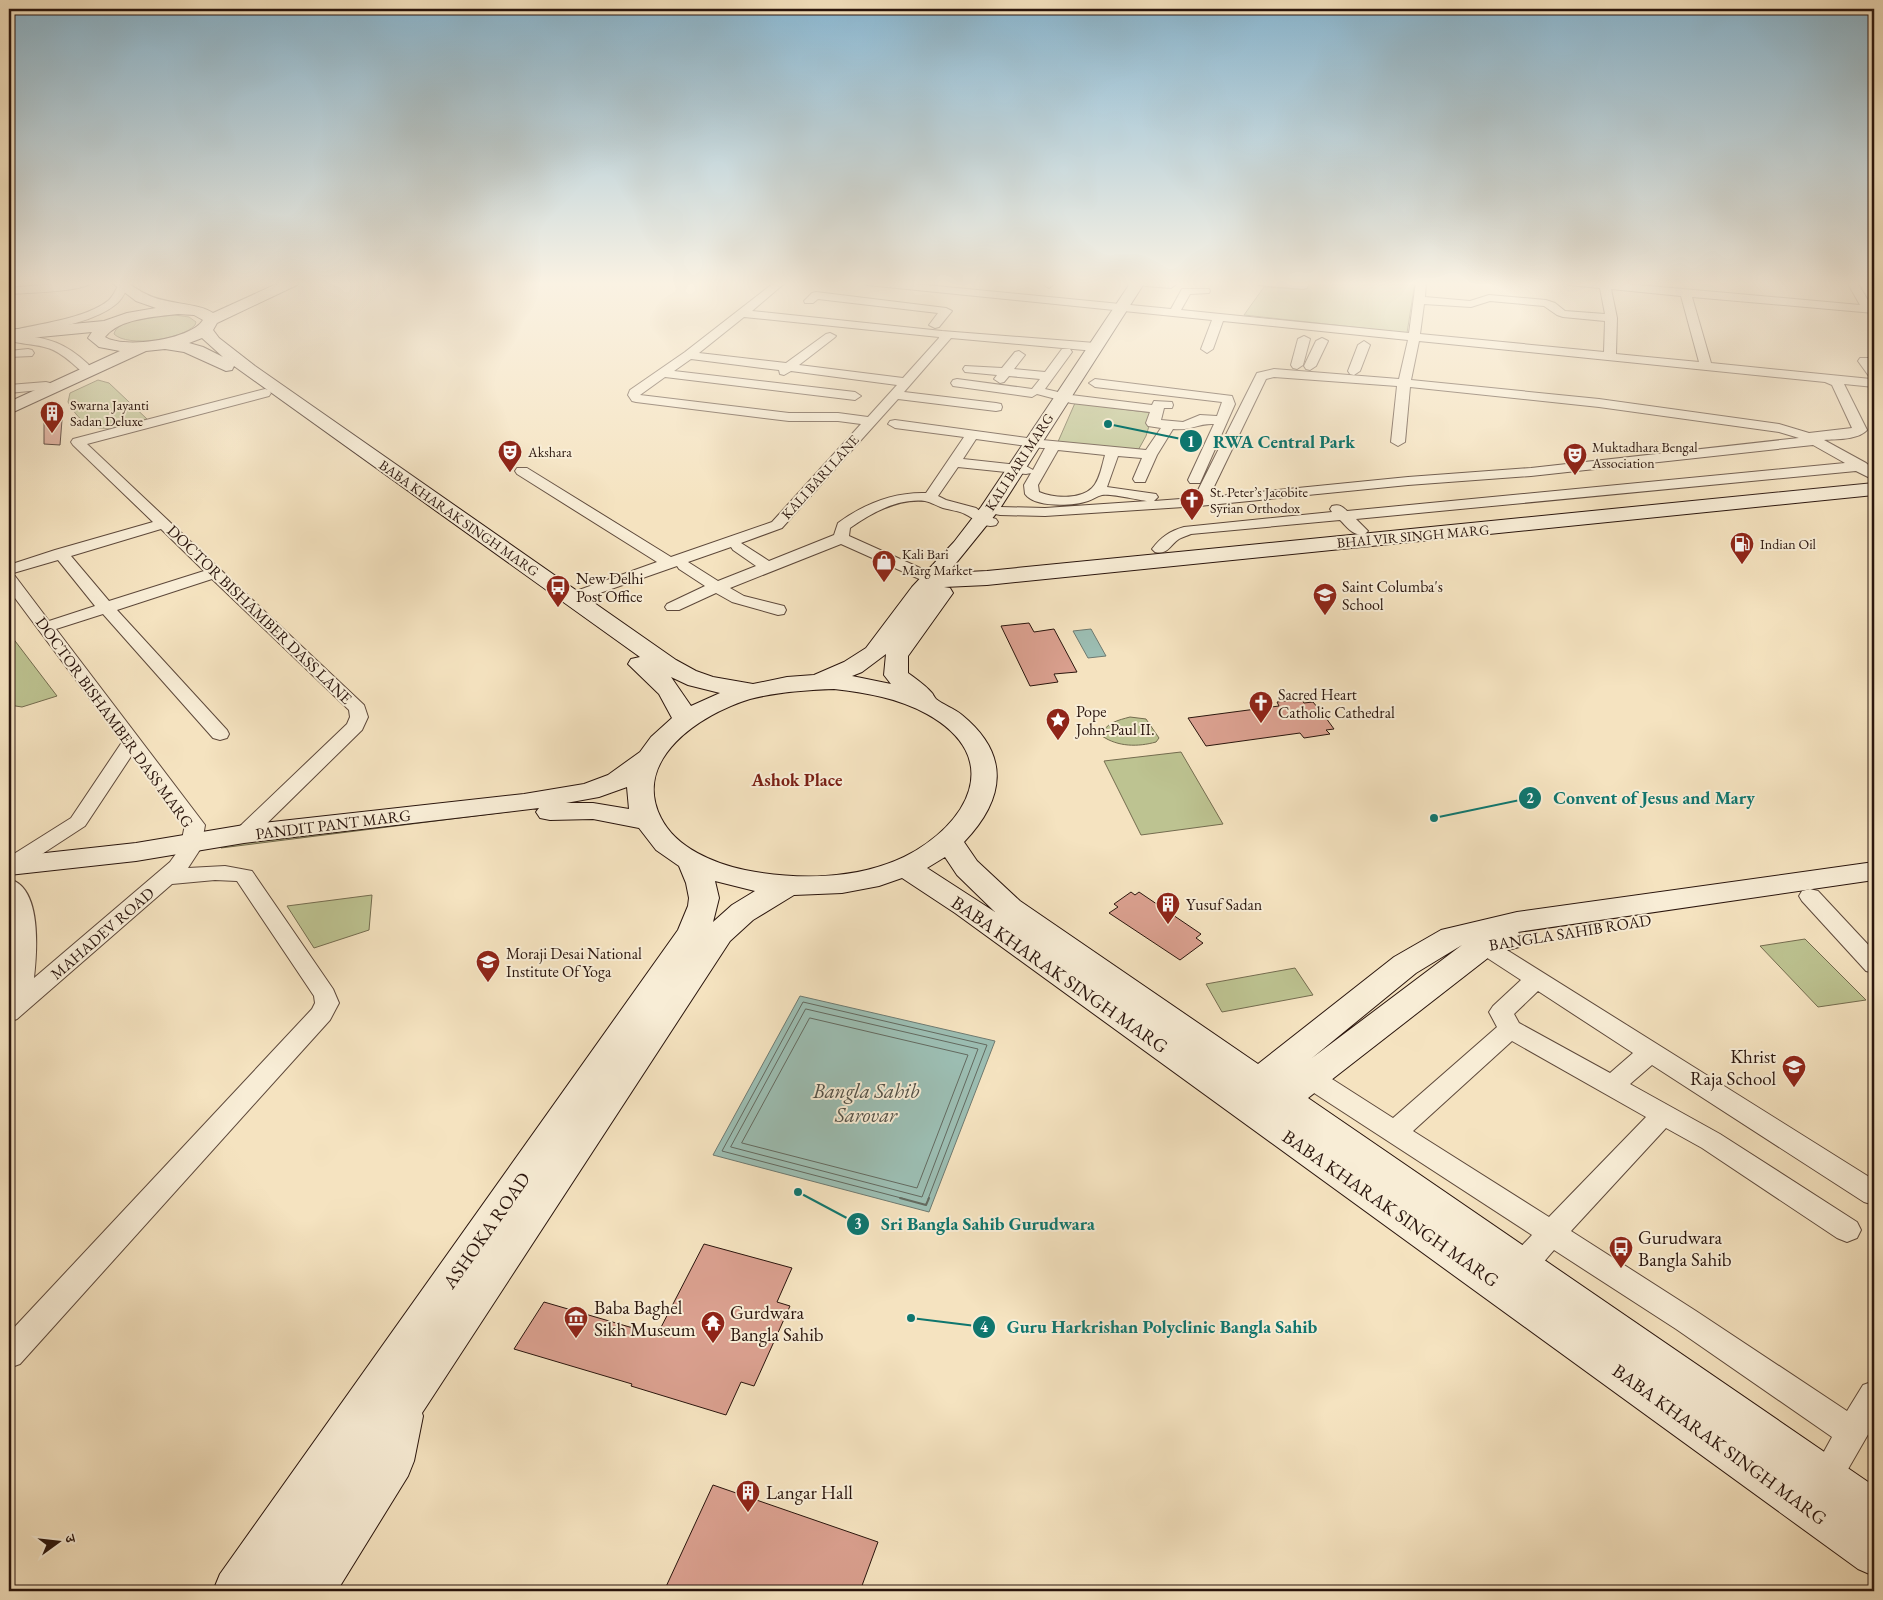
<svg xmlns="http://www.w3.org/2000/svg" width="1883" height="1600" font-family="'EB Garamond','Noto Serif Devanagari',serif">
<rect width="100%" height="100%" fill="#f5e3c0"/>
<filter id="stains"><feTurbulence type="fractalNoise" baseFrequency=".004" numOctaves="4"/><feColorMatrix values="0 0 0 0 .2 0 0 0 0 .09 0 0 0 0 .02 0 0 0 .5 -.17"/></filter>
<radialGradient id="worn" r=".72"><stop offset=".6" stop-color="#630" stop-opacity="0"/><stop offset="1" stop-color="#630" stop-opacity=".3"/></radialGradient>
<g fill="#bdc391" stroke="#746c4f">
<polygon points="1302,282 1415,282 1407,333 1244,315 1264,287 1297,289"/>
<path d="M175,315l14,2 7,5 -1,3c-12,14 -67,23 -81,9 3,-16 47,-19 61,-19z"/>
<path d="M98,380l11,3 38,36c-35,9 -58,21 -79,-17l2,-9z"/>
<polygon points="1075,403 1153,413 1146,436 1136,454 1057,444"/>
<polygon points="9,633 57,696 22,707 9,705"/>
<path d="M1130,717l16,2 13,19 -3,4c-18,5 -38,5 -54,-6 2,-13 17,-16 28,-19z"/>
<polygon points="1181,752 1223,824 1141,835 1104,761"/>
<polygon points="515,808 515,811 221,848 222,844"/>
<polygon points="372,895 369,930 314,948 287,906"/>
<polygon points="1805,939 1866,1000 1818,1007 1760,946"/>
<polygon points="1295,968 1313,995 1222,1012 1206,984"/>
</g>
<g fill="#9cbeb3" stroke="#6e7a71">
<polygon points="1091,629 1106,656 1088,658 1073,631"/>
<polygon points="800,996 995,1041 929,1212 713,1155"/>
</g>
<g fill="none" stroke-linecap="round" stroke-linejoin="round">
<g stroke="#636a60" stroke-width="1">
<polygon points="806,1009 978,1049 922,1197 731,1147"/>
<polygon points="810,1018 968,1055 917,1188 742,1143"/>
<polyline points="905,1199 722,1151 803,1002 987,1045 928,1199"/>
</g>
<polyline stroke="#636a60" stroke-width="2" points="900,1198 926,1205 929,1198"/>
</g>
<g fill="#daa08f" stroke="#2a150d">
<polygon points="62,420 60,445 44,444 44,423"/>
<polygon points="1029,623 1034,632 1054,629 1077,672 1054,674 1058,682 1030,686 1001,626"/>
<polygon points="1301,699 1304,703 1313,702 1326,718 1334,729 1326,730 1330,734 1304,738 1300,733 1206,746 1188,718 1279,706 1277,702"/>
<polygon points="1131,892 1135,895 1139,892 1201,934 1196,938 1203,943 1180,960 1109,913 1118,907 1114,904"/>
<polygon points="704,1244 792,1268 777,1302 790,1306 754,1386 741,1382 726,1415 631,1386 632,1384 514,1349 544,1302 657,1335"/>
<polygon points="713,1485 878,1542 860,1591 664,1591"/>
</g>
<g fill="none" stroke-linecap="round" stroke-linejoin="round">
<defs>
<g id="street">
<path d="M73,282h20c-10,10 -68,11 -84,12v-6z"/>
<path d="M775,282h11l-34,29 190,20 153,12 6,4 -6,4 -144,-13 -47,54 92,11 5,1 1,3 -1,3 -5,1 -98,-12 -116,129 -41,15 28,18 65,-26 4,-12c26,-19 55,-31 88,-30l38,-56 -69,-9 -7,-4 2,-3 5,-1 147,20 104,10 15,-22 -13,-2 -2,-3 4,-11 -79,-9 -34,-9 -5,3 -79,-11 -2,-3 2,-3 4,-1 75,10 8,-10 -31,-3 -5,6 -4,1 -6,-4 3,-4 -32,-3 -2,-3 2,-3 37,2 13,-16 4,-1 6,4 -11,14 31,3 17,-23h8l2,3 -27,37 26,6 81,10 2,-4 18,1 1,3 -1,3h-8l-3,12 22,2 17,-7 17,1 5,-14 -127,-15 -6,-4 6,-4 137,17 3,8 -35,79h-10l-2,-3 26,-56c-16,-1 -23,7 -41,5l-16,26 -12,27h-10l-2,-3 9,-21 -24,-2 -11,31 49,7 2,3 -4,4 40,-3 63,-125 17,-4 125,10 9,-39 -185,-19 -10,28 -6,4 -6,-4 11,-29 -345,-35 -5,-3h33l276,27 11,-20h27l1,2 -1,2 -19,1 -9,16 228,23 7,-51h10l-1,15 45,4 19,-6 57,5 9,3 10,8 40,3 -5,-26 -32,-3 -5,-3h42l255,23 -13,-23h10l15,25h2v6l-182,-16 19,66 160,16 -13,-18 2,-3h8l6,9v20l-30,-3 23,46c-9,10 -31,9 -43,10l42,23 8,7v10l-18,-9 -500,48 12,12 -3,3c-11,3 -17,-6 -25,-14l-149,14c-4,2 -9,3 -12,5 -9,6 -11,16 -24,13l-3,-3c9,-12 18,-18 32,-22l148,-15 -2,-3 2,-3c7,-2 10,0 15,5l498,-48 -32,-18 -282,31 -123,9 -209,21 -154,10 -45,-1 -5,-1 -2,-3 2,-3 5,-1 45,1 103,-7c-10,-1 -38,-8 -46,-6 -5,1 -10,5 -14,6 -15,5 -53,7 -63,-7l-1,-9 7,-12 -5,1 -68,-7 -20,29 8,4 30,8 10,8 10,3 2,3 -2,3c-13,4 -20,-6 -31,-11 -6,-3 -15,-4 -22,-6 -6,-2 -12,-6 -18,-7 -27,-3 -54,12 -75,27l-1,8 89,40 2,3 -2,3h-12l-85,-38 -111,44 14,8 40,10 2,4 -2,4 -6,1 -46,-13 -16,-9 -37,17h-12l-2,-3 2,-3 38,-18 -26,-17 -2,-3 -100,35h-12l-2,-3 2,-3 92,-33 -140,-88 -2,-3 2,-3h10l144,89 101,-35 89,-98 -23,-3h-49l-153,-19 -4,-1 -4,-6 2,-5 55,-38zM1611,289l70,7 18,66 -83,-8 1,-36zM1490,301l54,5 13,9 6,2 42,4 -1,31 -184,-18 4,-30 47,3zM744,317l195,20v1l-36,40 -104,-13 35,-27 2,-2 -6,-3 -4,1 -40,29 -87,-10zM1419,341l406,41 7,3 20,43 -43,5 -30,-9 -180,-25 -188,-19zM691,359l88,11 1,4 4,1 7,-4 106,14 -29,32 -30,-4h-49l-149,-18 25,-18 190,23 6,-4 -6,-4 -181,-21zM1274,377l123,9 -6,56 7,4 7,-4 5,-55 189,20 180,25 20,6 -268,30 -123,9 -199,20 57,-118zM976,439l66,9h3l-12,22 -7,-4 -63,-7zM1058,450l47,5c-3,10 -5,25 -13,33 -12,12 -39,10 -53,4l-1,-7zM731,547l2,3 23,16 -38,15 -30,-19z"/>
<polygon points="1046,282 1057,282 1049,288 1044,285"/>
<polygon points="1142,282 1179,282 1171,288 1146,286 1142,285"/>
<polygon points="1253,282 1309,282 1307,288 1303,289 1258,285"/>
<path d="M123,283l5,3c-3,7 -7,15 -13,19 -24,19 -68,24 -97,30 32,3 47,8 70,29l2,3 -2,3h-8c-30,-28 -35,-22 -71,-29v-10c28,-7 77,-12 100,-31 5,-5 7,-11 10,-16z"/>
<polygon points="816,292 946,308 952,311 939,327 935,328 929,325 938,313 818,299 813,303 805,303 804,301 812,293"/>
<polygon points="1304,336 1310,339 1303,365 1297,369 1293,368 1291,365 1298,339"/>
<polygon points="1322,338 1328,341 1316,366 1310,370 1306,369 1304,366 1316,341"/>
<polygon points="1364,341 1370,345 1360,371 1354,375 1350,374 1348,371 1358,345"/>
<polygon points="28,349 32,350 34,353 32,356 9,357 9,351"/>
<polygon points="46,382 50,383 52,386 50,389 9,393 9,385"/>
<path d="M265,389l4,1 2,3 -2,3 -182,48 277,261 4,12 -6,13 -111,109 -7,1 -7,-1 -3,-5 3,-5 110,-105 3,-7 -1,-7 -137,-131 -95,31 110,120 2,4 -2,4 -7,2 -7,-2 -110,-124 -47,15 149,196 -4,23 -13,20 37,-2 27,5 81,118 6,14 -9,17 -310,344 -11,4v-35l303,-324 3,-6 -1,-7 -77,-115 -22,-1 -43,4 -155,135 -8,3v-24l5,-39 -5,-80c33,8 28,72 25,99l136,-116 10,-14 5,-23 -53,-70 -47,71 -69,45 -7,2v-16l62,-39 51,-76 -113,-152v-25l46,-15 98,-28 -80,-77 -2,-3 2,-3zM161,529l43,42 -95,30 -38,-45zM58,560l37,46 -46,15 -34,-45 -5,-2z"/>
<polygon points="1810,889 1818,891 1874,951 1874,973 1866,971 1802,901 1799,896 1802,891"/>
<path d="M1483,937l8,3 383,240v25l-10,-3 -212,-137 -22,19 90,50 137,88 4,8 -4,8 -10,4 -10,-4 -135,-90 -36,-20 -95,103 125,80 151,100 16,-26 11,-4v43l-38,66 -11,5 -11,-5 -5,-11 23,-42 -156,-108 -122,-79c-13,14 -22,32 -43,25l-4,-9 4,-9 21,-22 -218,-142 -4,-7 4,-7 9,-3 9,3 61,39 104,-91 -8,-15 4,-6 28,-26 -46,-30 -3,-5 3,-5zM1538,991l95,62 -23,20 -91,-50 -5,-9zM1512,1041l134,76 -97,100 -136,-86z"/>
</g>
<path id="secondary" d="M111,282c19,-2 20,5 35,12 20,11 51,8 67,19l68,-31h18l-2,3 -80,38 -4,7 6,8 36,28 421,294 20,11 17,6 40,7 34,-7 27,-2 30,-13 22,-14 46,-61 42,-45 27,-35 150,-225h14l-146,228 -51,63 39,-2 887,-88v12l-887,90 -43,2 6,1 3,5 -45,63v17c8,6 17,12 24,20 1,1 2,4 4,6 7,6 18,9 26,16 49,40 43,84 2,127l13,19 43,40 238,163 136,-107 47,-27 76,-18 357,-50v18l-356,52 6,8 -5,7 -26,7 -185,144 566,388v90l-16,-7 -903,-656 -53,-35 -23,8 -37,7 -48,2 -41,25 -23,21 -308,472 1,3 -9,45 -6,15 -71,115h-124l7,-17 458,-644 10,-24 1,-8 -3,-15 -7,-17 -23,-16 -17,-22 -46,-9 -43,1 -10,-2 -4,-6 3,-4 -295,35 -108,18 -127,14v-18l127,-14 108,-18 280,-31 60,-10 24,-9 32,-23 11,-15 21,-19 -13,-24 -31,-30 3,-5 9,-2 -406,-291 -2,4 -6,1 -42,-19 -19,-3 -19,2 -137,63v-12l111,-51 -21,-4 -11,-9 4,-6 -83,8v-10l95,-9 23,-8 29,-5 -20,-7zM178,314l16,1 9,5c-12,20 -80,29 -98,17 15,-19 50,-20 73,-23zM202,338l21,19 -20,-10 -14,-4zM886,654l-2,21 7,9 -39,-8 10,-4zM671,677l17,8 32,8 -29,13zM834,689c33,4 64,9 93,25 79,44 41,111 -23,143 -48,23 -108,23 -159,13 -30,-6 -69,-22 -84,-52 -30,-59 40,-104 89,-119 27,-7 56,-9 84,-10zM627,787l2,22 -36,-6h-27l33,-6zM945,857l12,18 38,37 -68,-44zM715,881l40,10 -23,14 -19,17 6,-24zM1462,945l-150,113 104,-85z"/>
</defs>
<use href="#street" stroke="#5d483a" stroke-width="2"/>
<use href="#secondary" stroke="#2a150d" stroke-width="2"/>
<use href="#street" fill="#f8edd6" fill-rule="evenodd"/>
<use href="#secondary" fill="#f8edd6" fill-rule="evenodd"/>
</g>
<linearGradient id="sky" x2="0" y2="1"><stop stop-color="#89b8d3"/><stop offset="0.56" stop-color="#faf2e3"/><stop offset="1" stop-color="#faf2e3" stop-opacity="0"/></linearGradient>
<rect width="1883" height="506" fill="url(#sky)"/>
<defs>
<symbol id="building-pin" viewBox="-11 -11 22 30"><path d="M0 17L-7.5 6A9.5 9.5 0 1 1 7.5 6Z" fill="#8f2418" stroke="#f8edd6"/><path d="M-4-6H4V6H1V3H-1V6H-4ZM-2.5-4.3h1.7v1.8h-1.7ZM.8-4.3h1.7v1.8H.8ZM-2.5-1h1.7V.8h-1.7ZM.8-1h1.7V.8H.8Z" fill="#fff"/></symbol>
<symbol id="theatre-pin" viewBox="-11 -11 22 30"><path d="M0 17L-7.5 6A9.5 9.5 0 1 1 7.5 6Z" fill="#8f2418" stroke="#f8edd6"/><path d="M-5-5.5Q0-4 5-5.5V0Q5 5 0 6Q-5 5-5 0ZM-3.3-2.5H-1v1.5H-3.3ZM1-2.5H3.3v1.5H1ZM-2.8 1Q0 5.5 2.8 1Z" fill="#fff"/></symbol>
<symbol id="church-pin" viewBox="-11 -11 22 30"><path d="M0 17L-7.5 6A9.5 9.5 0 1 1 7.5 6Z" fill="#8f2418" stroke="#f8edd6"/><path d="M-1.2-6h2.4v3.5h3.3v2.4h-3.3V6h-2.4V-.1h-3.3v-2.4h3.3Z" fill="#fff"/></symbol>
<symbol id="fuel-pin" viewBox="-11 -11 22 30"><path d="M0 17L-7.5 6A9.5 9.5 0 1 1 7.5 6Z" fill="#8f2418" stroke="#f8edd6"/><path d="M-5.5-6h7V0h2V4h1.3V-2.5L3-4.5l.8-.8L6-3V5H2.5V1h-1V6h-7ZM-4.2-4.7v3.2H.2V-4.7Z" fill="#fff"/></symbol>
<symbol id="shop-pin" viewBox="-11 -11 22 30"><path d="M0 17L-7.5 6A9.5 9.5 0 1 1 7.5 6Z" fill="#8f2418" stroke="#f8edd6"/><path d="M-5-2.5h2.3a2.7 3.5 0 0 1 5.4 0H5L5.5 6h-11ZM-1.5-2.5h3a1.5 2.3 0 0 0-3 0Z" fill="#fff"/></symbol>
<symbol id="bus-pin" viewBox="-11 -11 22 30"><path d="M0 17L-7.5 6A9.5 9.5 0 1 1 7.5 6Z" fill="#8f2418" stroke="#f8edd6"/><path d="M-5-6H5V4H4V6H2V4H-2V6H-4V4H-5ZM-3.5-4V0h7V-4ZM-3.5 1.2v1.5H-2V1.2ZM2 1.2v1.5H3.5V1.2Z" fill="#fff"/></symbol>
<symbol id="school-pin" viewBox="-11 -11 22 30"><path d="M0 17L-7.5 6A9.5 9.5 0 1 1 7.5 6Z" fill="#8f2418" stroke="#f8edd6"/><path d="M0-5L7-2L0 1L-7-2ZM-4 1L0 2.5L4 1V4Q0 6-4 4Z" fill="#fff"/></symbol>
<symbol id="sight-pin" viewBox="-11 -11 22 30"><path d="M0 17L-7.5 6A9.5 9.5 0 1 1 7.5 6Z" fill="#8f2418" stroke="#f8edd6"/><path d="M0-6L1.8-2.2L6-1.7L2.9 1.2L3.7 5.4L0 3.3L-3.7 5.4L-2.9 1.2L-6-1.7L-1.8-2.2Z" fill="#fff"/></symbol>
<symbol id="university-pin" viewBox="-11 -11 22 30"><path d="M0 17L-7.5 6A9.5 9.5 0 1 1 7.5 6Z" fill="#8f2418" stroke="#f8edd6"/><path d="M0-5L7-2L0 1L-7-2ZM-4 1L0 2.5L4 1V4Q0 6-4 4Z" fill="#fff"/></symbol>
<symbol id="museum-pin" viewBox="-11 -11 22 30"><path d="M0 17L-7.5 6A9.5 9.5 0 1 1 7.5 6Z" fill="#8f2418" stroke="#f8edd6"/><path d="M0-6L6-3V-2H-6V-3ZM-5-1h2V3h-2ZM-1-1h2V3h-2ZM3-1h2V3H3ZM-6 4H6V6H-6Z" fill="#fff"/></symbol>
<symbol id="temple-pin" viewBox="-11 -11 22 30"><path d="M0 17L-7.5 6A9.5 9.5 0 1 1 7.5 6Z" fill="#8f2418" stroke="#f8edd6"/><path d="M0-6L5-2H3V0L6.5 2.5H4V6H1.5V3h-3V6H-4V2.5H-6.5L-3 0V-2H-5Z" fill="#fff"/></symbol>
</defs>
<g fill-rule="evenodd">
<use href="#building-pin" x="38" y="399" width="28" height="38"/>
<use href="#theatre-pin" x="496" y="438" width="28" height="38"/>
<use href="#theatre-pin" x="1561" y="441" width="28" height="38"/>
<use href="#church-pin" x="1178" y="486" width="28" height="38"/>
<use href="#fuel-pin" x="1728" y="530" width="28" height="38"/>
<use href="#shop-pin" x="870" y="548" width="28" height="38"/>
<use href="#bus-pin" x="544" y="573" width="28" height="38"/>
<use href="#school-pin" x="1311" y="581" width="28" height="38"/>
<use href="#church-pin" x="1247" y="689" width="28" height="38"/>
<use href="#sight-pin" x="1044" y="706" width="28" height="38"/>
<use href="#building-pin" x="1154" y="890" width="28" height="38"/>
<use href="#university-pin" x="474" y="948" width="28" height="38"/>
<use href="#school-pin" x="1780" y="1053" width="28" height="38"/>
<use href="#bus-pin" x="1607" y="1234" width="28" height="38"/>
<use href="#museum-pin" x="562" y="1304" width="28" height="38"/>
<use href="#temple-pin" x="699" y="1309" width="28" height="38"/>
<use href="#building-pin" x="734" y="1478" width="28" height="38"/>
</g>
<g text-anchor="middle" stroke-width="4" stroke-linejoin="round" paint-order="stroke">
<g font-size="14" fill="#2a150d" stroke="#f8edd6" text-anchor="start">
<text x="70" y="410">Swarna Jayanti<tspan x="70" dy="16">Sadan Deluxe</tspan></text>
<text x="1592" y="452">Muktadhara Bengal<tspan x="1592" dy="16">Association</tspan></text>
<text x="528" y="457">Akshara</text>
<text x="1210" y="497">St. Peter’s Jacobite<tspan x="1210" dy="16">Syrian Orthodox</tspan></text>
<text x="1760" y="549">Indian Oil</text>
<text x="902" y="559">Kali Bari<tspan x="902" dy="16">Marg Market</tspan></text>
</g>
<g font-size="14" fill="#2a150d" stroke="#f8edd6">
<text transform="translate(1019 462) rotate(-57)" y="5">KALI BARI MARG</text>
<text transform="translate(820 477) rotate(-48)" y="5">KALI BARI LANE</text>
<text transform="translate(459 518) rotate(35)" y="5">BABA KHARAK SINGH MARG</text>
<text transform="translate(1413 536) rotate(-5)" y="5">BHAI VIR SINGH MARG</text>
</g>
<g font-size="16" fill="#2a150d" stroke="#f8edd6" text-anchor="start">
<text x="576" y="584">New Delhi<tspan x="576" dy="18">Post Office</tspan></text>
<text x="1342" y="592">Saint Columba's<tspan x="1342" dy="18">School</tspan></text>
<text x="1278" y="700">Sacred Heart<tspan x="1278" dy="18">Catholic Cathedral</tspan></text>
<text x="1076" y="717">Pope<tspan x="1076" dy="18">John-Paul II.</tspan></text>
<text x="1186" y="910">Yusuf Sadan</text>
<text x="506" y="959">Moraji Desai National<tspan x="506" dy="18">Institute Of Yoga</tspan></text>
</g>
<g font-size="16" fill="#2a150d" stroke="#f8edd6">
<text transform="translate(260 614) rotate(44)" y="6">DOCTOR BISHAMBER DASS LANE</text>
<text transform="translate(115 722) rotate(54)" y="6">DOCTOR BISHAMBER DASS MARG</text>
<text transform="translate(333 824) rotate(-7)" y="6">PANDIT PANT MARG</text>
<text transform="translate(1570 932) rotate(-9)" y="6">BANGLA SAHIB ROAD</text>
<text transform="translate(102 933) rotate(-41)" y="6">MAHADEV ROAD</text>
</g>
<g font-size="18" font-weight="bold" fill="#7a1f14" stroke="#f8edd6">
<text x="797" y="786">Ashok Place</text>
</g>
<g font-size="19" fill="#2a150d" stroke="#f8edd6">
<text transform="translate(1060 974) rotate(35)" y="7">BABA KHARAK SINGH MARG</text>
<text transform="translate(1391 1208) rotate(35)" y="7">BABA KHARAK SINGH MARG</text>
<text transform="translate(486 1230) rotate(-55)" y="7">ASHOKA ROAD</text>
<text transform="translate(1720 1444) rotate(36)" y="7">BABA KHARAK SINGH MARG</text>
</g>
<g font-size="19" fill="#2a150d" stroke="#f8edd6" text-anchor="start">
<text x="1776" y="1063" text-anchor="end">Khrist<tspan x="1776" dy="22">Raja School</tspan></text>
<text x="1638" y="1244">Gurudwara<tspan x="1638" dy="22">Bangla Sahib</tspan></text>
<text x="594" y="1314">Baba Baghel<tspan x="594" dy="22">Sikh Museum</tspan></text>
<text x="730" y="1319">Gurdwara<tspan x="730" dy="22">Bangla Sahib</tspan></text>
<text x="766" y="1499">Langar Hall</text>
</g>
<g font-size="21" font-style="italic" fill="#525047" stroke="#f8edd6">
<text x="866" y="1098">Bangla Sahib<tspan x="866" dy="24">Sarovar</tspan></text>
</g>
</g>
<path fill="none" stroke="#0f766e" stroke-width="2" d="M1108 424L1191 441M1434 818L1530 798M798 1192L858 1224M911 1318L984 1327"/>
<g fill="#0f766e" stroke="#f8edd6" stroke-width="2">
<circle cx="1108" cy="424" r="5"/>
<circle cx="1434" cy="818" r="5"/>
<circle cx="798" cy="1192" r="5"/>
<circle cx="911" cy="1318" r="5"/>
<circle cx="1191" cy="441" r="12"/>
<circle cx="1530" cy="798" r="12"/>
<circle cx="858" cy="1224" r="12"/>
<circle cx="984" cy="1327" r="12"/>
</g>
<g font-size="15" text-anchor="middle" font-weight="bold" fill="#fff">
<text x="1191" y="447">1</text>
<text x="1530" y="803">2</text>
<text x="858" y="1229">3</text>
<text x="984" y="1332">4</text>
</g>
<g font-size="18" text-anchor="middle" font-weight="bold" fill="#0f766e" stroke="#f8edd6" stroke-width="4" stroke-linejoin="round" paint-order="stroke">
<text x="1284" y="448">RWA Central Park</text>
<text x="1654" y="804">Convent of Jesus and Mary</text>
<text x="988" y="1230">Sri Bangla Sahib Gurudwara</text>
<text x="1162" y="1333">Guru Harkrishan Polyclinic Bangla Sahib</text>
</g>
<rect width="1883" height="1600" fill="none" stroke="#f5e3c0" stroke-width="30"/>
<rect x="10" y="10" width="1863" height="1580" fill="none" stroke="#2a150d" stroke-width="2.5"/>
<rect x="15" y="15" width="1853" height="1570" fill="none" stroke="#2a150d"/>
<g transform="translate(58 1542) rotate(75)" stroke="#f8edd6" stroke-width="4" paint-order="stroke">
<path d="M0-4L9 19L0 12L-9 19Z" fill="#2a150d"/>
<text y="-8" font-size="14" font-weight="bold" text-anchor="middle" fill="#2a150d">उ</text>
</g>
<rect width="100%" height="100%" filter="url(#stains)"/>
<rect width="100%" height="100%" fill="url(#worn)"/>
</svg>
